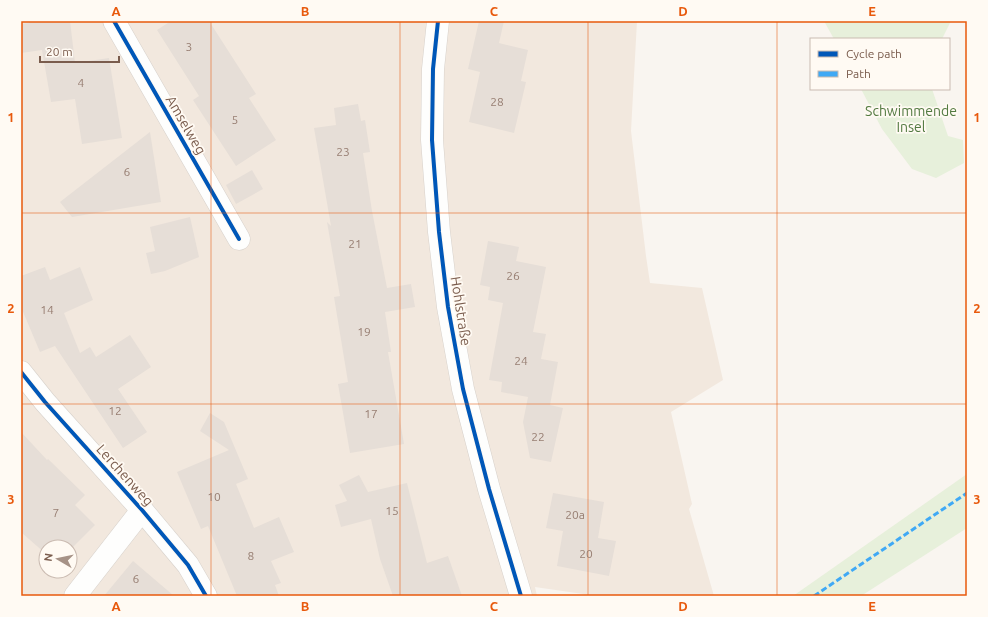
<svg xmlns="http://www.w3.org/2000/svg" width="988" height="617" font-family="Ubuntu,sans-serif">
<rect width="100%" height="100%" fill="#f9f5f0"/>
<path fill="#f2e8de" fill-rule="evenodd" d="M21,21h616l-6,110 15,125 4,27 52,5 21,92 -52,32 21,92 -3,5 25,87h-117l-62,-9 2,9h-516zM46,547h24v24h-24z"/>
<g fill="#e7f0db">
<polygon points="824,21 951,21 942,39 834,39"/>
<polygon points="861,89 932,89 948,136 963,140 964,163 936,178 912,169 882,129"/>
<polygon points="967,474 967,528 861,596 793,596"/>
</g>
<g fill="#e6ded7">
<polygon points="29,21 70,21 75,63 109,58 122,138 82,144 75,99 51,102 42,50 21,53 21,24 29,23"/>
<polygon points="171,21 209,21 256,94 249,98 276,140 236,166 193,100 199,96 157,30"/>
<polygon points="479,21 504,21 499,43 528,50 521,81 526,82 514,133 469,122 480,72 468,69"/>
<polygon points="358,104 361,121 365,120 370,152 363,153 372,211 387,288 411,284 415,307 385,312 391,352 388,352 404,444 350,453 338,384 348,382 334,297 340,296 327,222 331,226 314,128 336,125 334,108"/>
<polygon points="150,132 161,202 72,217 60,202"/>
<polygon points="252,170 263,189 236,204 226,185"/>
<polygon points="190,217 199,257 165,271 151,274 146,253 155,251 150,227"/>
<polygon points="488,241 519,247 516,261 546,267 533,332 546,334 541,359 558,362 550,405 563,408 551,462 530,458 523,422 528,397 501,392 502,382 489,380 503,303 488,300 490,287 480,285"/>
<polygon points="45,267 50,280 80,267 93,300 64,313 80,353 90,347 96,357 130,335 151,367 118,389 147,432 123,448 55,346 40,352 21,307 21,276"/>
<polygon points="210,413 224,422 248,479 236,484 254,528 279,517 294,552 271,561 281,583 275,585 279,596 237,596 208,526 201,529 177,472 229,450 200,431"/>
<polygon points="21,432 47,460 48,459 85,495 75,505 95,525 70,550 70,547 46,547 46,554 21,532"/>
<polygon points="359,475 368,492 407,483 427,563 448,556 462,596 393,596 380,559 371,519 341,527 335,505 347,501 339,485"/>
<polygon points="553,493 604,502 598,538 616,541 609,576 557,566 563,531 546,528"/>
<polygon points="133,561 174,596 104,596"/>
</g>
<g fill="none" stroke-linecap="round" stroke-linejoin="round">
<defs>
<g id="minor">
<polyline points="114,21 239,239"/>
<polyline points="438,21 433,69 432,140 439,232 448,307 463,389 489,489 521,596"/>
<polyline points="21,372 45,402 142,510 188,565 206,596"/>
<polyline points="75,596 142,510"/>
</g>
</defs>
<use href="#minor" stroke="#d7d1cb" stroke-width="23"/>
<use href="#minor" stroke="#fefefd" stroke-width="22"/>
<polyline stroke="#3fa9f5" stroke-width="3" stroke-dasharray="6 3" stroke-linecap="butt" points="814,596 967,493"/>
<defs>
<g id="cycleway">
<polyline points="114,21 239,239"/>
<polyline points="438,21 433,69 432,140 439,232 448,307 463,389 489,489 521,596"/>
<polyline points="21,372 45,402 142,510 188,565 206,596"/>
</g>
</defs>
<use href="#cycleway" stroke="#fffaf3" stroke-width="6"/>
<use href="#cycleway" stroke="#0057b8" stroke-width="4"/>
</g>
<path fill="none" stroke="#e8590c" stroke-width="1" stroke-opacity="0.55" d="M211,21v575M400,21v575M588,21v575M777,21v575M21,213h946M21,404h946"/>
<g text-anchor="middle" stroke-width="3.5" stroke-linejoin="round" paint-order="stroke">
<g font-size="12" fill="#977e72">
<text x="189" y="51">3</text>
<text x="81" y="87">4</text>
<text x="497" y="106">28</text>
<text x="235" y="124">5</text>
<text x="343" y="156">23</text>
<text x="127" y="176">6</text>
<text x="355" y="248">21</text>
<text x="513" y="280">26</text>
<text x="47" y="314">14</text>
<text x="364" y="336">19</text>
<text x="521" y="365">24</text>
<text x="115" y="415">12</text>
<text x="371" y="418">17</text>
<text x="538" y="441">22</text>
<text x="214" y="501">10</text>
<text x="392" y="515">15</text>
<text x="56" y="517">7</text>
<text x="575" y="519">20a</text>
<text x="586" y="558">20</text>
<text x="251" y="560">8</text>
<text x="136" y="583">6</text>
</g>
<g font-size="14" fill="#537a41" stroke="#fffaf3">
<text x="911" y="116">Schwimmende<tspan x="911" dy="16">Insel</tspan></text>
</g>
<g font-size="14" fill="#7a5c4d" stroke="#fffaf3">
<text transform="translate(186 125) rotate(60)" y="5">Amselweg</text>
<text transform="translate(461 311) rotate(81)" y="5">Hohlstraße</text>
<text transform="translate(125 475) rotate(48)" y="5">Lerchenweg</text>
</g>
</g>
<rect width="988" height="617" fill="none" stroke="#fffaf3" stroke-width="44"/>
<rect x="810" y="38" width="140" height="52" fill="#fffaf3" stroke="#cabbb1"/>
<rect x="818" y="51" width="20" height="6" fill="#0057b8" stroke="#cabbb1"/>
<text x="846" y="58" font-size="12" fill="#7a5c4d">Cycle path</text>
<rect x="818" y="71" width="20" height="6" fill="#3fa9f5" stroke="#cabbb1"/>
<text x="846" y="78" font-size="12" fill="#7a5c4d">Path</text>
<g transform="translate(58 559) rotate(279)"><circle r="19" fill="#fffaf3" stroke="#cabbb1"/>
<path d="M0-3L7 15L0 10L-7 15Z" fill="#a69286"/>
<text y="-6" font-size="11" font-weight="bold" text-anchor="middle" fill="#7a5c4d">N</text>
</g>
<path d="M40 56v6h79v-6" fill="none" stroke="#7a5c4d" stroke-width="2"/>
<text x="46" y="56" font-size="12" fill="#7a5c4d" stroke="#fffaf3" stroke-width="3" paint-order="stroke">20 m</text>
<rect x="22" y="22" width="944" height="573" fill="none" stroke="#e8590c" stroke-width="1.5"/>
<g font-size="13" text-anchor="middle" font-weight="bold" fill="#e8590c">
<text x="116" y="16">A</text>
<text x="305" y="16">B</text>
<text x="494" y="16">C</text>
<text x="683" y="16">D</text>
<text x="872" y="16">E</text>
<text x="11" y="122">1</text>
<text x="977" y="122">1</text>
<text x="11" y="313">2</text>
<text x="977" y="313">2</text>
<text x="11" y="504">3</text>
<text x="977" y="504">3</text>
<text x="116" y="611">A</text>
<text x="305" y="611">B</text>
<text x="494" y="611">C</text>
<text x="683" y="611">D</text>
<text x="872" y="611">E</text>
</g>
</svg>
